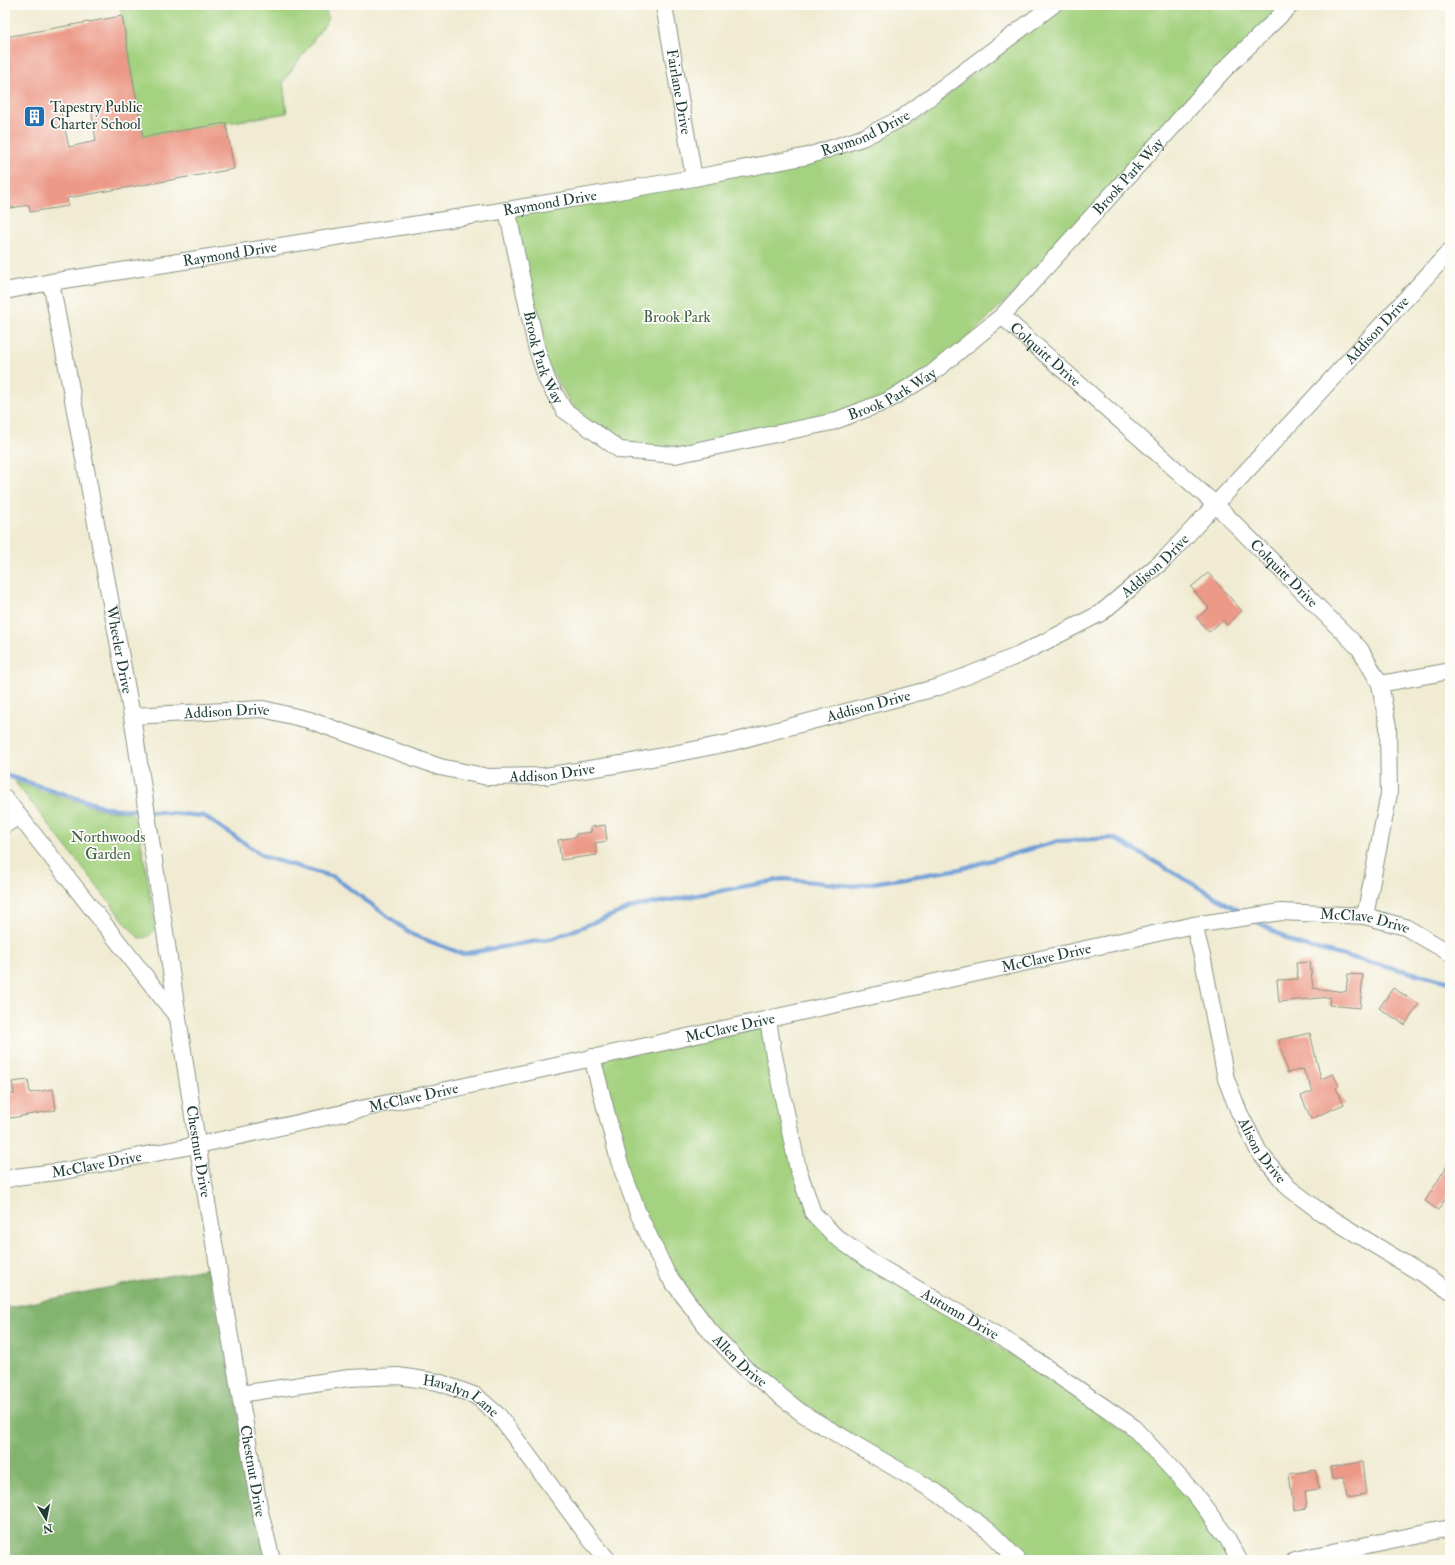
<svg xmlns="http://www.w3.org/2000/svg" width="1455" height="1565" font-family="'IM FELL Double Pica',serif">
<rect width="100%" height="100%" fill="#fdfcf7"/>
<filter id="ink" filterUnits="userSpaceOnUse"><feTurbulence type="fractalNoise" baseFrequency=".025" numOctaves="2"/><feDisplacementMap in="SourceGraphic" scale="8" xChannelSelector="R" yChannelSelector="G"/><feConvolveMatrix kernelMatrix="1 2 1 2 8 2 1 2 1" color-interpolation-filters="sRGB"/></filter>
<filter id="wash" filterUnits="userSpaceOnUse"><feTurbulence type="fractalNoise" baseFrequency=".012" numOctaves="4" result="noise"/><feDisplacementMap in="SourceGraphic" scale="16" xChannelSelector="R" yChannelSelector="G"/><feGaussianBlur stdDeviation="0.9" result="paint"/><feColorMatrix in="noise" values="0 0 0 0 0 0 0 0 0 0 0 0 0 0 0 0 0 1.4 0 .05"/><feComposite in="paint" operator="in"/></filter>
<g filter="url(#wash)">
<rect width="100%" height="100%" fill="#f0ebd2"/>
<g fill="#a4d280" stroke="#62885a">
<polygon points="120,5 348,5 348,6 326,9 328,20 283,82 287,113 143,137"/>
<polygon points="1064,5 1290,5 1057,251 924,380 833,423 653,456 583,424 541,353 508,206 788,168 919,121 999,50"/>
<path d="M15,782l90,29 24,1 8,6 18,105c0,11 -6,15 -16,15l-11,-12z"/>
<polygon points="763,1021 800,1181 832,1234 1171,1463 1238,1560 1014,1560 942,1492 736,1363 676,1285 632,1200 589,1056"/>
</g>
<polygon fill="#83b46e" stroke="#517851" points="208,1268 262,1526 273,1560 5,1560 5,1308"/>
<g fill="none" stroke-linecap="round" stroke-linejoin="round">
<g stroke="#6c9cd5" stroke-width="4.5">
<polyline points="5,775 107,808 204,816 265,857 334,877 413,935 463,954 554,938 633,907 784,879 854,886 960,869 1059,841 1114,838 1243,913"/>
<polyline points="1256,921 1296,944 1450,982"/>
</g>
</g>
<g id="blocks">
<g fill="#ec9987" fill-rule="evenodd">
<path d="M122,16l21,121 83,-14 8,46 -167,29 1,8 -38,6 -1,-7 -24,4v-172zM91,108l5,33 -27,6 -8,-35z"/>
<polygon points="1208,573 1242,611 1227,625 1223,620 1209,632 1197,618 1209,608 1191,587"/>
<polygon points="605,825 607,841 595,843 597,855 561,860 558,840 576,837 576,834 591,832 591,827"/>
<polygon points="1310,962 1313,988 1346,992 1348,974 1363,975 1360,1008 1329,1005 1330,997 1279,1002 1277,980 1298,979 1296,963"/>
<polygon points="1393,988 1419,1004 1405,1025 1379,1008"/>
<polygon points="1310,1033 1321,1079 1333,1074 1339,1086 1336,1088 1344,1104 1311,1119 1301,1096 1313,1091 1303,1069 1287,1073 1279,1040"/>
<polygon points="28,1080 30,1093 53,1089 56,1110 5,1119 5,1095 14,1094 12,1082"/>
<polygon points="1450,1161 1450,1192 1438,1210 1425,1201"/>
<polygon points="1362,1462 1366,1495 1347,1498 1344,1477 1332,1479 1330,1467"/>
<polygon points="1316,1470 1319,1489 1305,1491 1307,1508 1294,1510 1289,1474"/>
</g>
</g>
</g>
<g filter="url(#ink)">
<use href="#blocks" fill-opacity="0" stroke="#889483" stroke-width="1"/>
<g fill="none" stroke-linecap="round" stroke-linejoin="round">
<defs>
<g id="minor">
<path id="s1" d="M664,5l30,173"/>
<path id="s2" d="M507,210l29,136 11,34 17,30 56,40 55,5 157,-33 55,-21 44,-27 71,-58 222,-246 67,-65"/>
<path id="s3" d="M51,282l81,434 46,301"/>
<path id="s4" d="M5,291l46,-9 456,-72 187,-32 114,-22 54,-18 40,-20 151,-113"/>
<path id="s5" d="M1002,316l214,189 144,144 20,35 8,43 1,67 -24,122"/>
<polyline points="1380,684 1450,671"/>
<path id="s6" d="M132,716l131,-7 46,11 131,47 48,10 57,-1 76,-12 108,-21 210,-56 80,-32 82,-42 64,-54 285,-308"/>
<path id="s7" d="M5,798l173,220 21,137 61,357 12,48"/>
<polyline points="5,825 19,816"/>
<path id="s8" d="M1194,925l9,35 23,119 13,33 20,40 30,36 33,25 128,78"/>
<path id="s9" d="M768,1020l5,31 25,118 15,44 23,24 35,25 141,82 120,82 62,67 32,43 13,24"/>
<path id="s10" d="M592,1057l27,104 19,52 29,61 42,56 35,37 59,47 133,78 53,39 29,29"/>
<path id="s11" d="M5,1180l10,-3 49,-6 148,-29 982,-217 87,-13 84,4 40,11 45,26"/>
<path id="s12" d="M240,1394l109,-16 49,-2 40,6 38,14 23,20 91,123 18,21"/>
<polyline points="1294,1560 1450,1528"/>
</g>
</defs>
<use href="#minor" stroke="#889483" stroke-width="18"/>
<use href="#minor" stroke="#fff" stroke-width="16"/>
</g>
</g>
<defs>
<symbol id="building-square" viewBox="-11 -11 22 22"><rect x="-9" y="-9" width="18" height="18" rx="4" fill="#1f6fb2" stroke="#fdfcf7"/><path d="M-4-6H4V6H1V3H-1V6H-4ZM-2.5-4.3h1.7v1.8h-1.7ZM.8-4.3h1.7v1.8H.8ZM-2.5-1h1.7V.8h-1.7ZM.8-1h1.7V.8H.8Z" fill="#fff"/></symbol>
</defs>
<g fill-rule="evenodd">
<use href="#building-square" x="22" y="104" width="25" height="25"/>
</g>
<g text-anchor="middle" stroke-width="3.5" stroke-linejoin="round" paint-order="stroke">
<g font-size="15" fill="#1f3d34" stroke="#fdfcf7">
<text dy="5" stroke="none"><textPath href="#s1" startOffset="88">Fairlane Drive</textPath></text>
<text dy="5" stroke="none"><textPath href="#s4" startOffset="876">Raymond Drive</textPath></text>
<text dy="5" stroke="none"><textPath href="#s2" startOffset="884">Brook Park Way</textPath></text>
<text dy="5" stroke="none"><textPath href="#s4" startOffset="552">Raymond Drive</textPath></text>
<text dy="5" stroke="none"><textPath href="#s4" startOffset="228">Raymond Drive</textPath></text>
<text dy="5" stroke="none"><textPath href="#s6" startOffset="1402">Addison Drive</textPath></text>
<text dy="5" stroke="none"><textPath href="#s5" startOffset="58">Colquitt Drive</textPath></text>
<text dy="5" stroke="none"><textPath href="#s2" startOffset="152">Brook Park Way</textPath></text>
<text dy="5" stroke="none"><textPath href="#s2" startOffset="560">Brook Park Way</textPath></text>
<text dy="5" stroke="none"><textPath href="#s6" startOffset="1078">Addison Drive</textPath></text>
<text dy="5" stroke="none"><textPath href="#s5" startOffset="382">Colquitt Drive</textPath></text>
<text dy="5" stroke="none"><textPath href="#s3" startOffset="374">Wheeler Drive</textPath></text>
<text dy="5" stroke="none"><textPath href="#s6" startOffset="755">Addison Drive</textPath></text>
<text dy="5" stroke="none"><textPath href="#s6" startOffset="95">Addison Drive</textPath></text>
<text dy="5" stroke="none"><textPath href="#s6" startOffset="431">Addison Drive</textPath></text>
<text dy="5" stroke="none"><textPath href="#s11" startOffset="1389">McClave Drive</textPath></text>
<text dy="5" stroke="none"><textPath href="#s11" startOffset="1065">McClave Drive</textPath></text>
<text dy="5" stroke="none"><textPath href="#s11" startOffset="741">McClave Drive</textPath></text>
<text dy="5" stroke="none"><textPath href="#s11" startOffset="417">McClave Drive</textPath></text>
<text dy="5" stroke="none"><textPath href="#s8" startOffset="238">Alison Drive</textPath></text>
<text dy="5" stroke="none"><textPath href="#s7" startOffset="415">Chestnut Drive</textPath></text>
<text dy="5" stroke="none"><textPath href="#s11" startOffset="93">McClave Drive</textPath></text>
<text dy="5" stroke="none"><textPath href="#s9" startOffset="378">Autumn Drive</textPath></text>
<text dy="5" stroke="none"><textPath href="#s10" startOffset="344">Allen Drive</textPath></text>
<text dy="5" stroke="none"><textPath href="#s12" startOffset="226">Havalyn Lane</textPath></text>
<text dy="5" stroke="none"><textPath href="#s7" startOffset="739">Chestnut Drive</textPath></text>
</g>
<g font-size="15" fill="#1f3d34" stroke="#fdfcf7" text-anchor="start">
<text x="50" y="112">Tapestry Public<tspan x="50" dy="17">Charter School</tspan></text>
</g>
<g font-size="15" fill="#406247" stroke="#fdfcf7">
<text x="677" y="322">Brook Park</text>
<text x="108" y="842">Northwoods<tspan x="108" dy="17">Garden</tspan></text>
</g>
</g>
<rect width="1455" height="1565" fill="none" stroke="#fdfcf7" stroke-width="20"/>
<g transform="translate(46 1519) rotate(170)" stroke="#fdfcf7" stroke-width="3" paint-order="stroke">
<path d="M0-3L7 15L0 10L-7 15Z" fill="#1f3d34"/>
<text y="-6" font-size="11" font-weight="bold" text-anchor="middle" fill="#1f3d34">N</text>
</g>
</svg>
